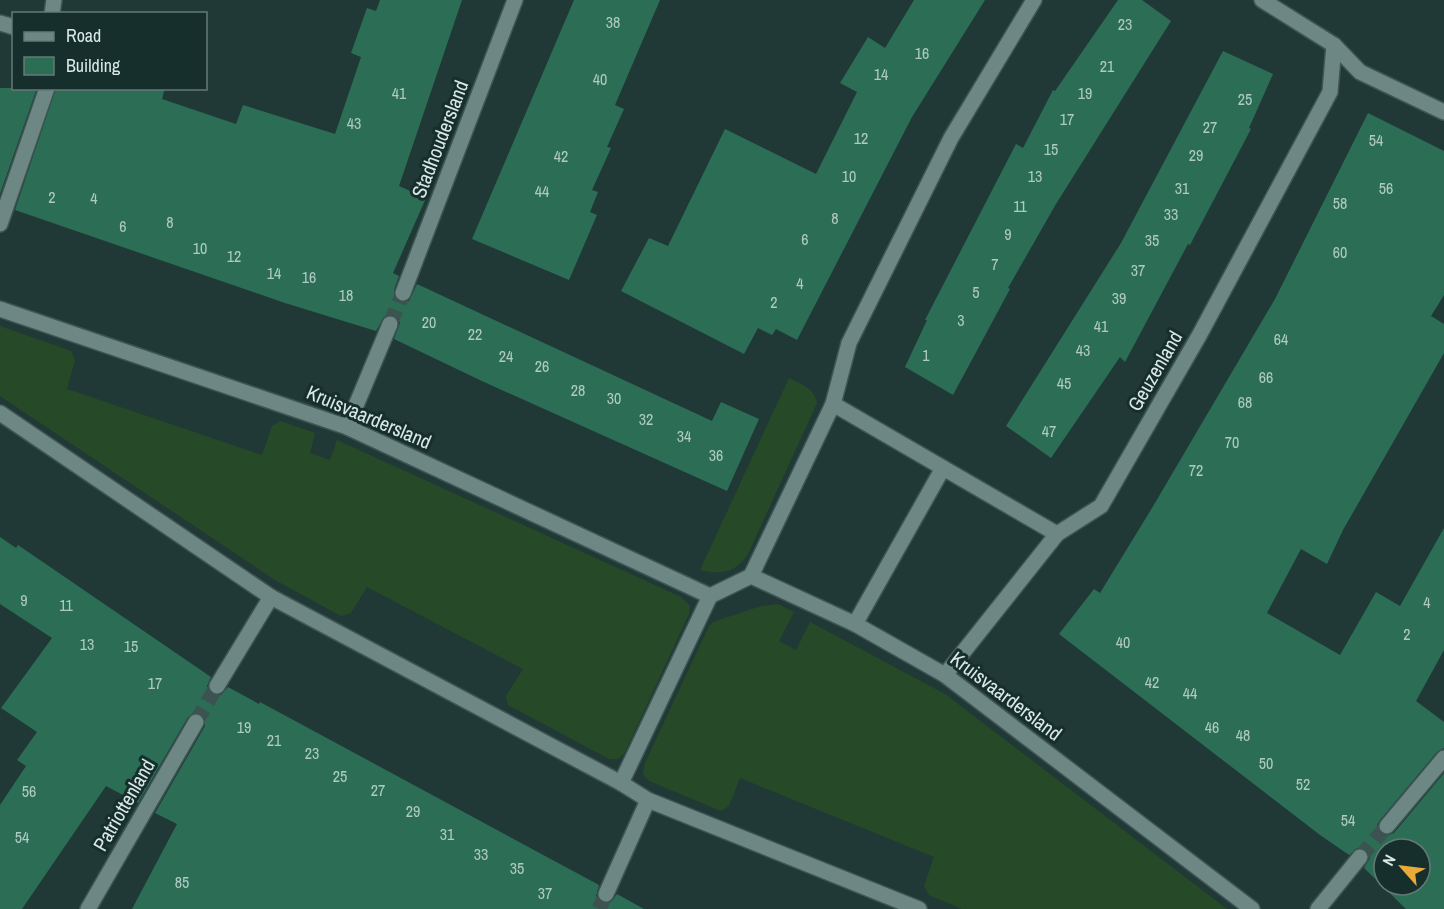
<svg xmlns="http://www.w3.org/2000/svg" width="1444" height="909" font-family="'Archivo Narrow',sans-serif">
<rect width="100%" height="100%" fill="#203937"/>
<g fill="#264a27">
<polygon points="0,326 71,351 75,360 67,389 262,455 272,426 280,421 315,433 310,453 330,460 337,440 681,597 690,606 689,614 624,754 618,759 609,759 508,705 506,696 523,669 367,587 351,613 341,616 275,580 0,396"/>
<path d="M789,378c14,7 25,10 28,25l-69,151c-13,19 -26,21 -48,16z"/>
<polygon points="778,604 794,612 779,641 796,650 810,622 945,694 1227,909 962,909 929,895 924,886 934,857 740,778 729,806 721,811 649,781 643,774 644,765 709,626 713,622 761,606"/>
</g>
<g fill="#2c6d56" fill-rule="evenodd">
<polygon points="380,0 462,0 399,186 426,198 393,273 399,276 394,290 395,299 400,302 409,301 417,284 712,421 721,402 759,419 727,491 484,382 394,339 400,323 397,318 393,315 384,317 376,331 285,303 15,210 56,88 165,88 162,99 236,124 243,105 335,134 361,57 351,53 367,8 376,11"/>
<polygon points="574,0 660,0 615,105 624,109 607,147 611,148 592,190 598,192 590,212 597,215 569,280 472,239"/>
<polygon points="914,0 985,0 912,117 797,340 776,329 772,335 758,328 744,354 621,291 649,238 668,246 725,129 816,174 857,92 840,83 868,37 885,48"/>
<polygon points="1118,0 1142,0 1171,21 1056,204 1008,288 1010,289 953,395 905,367 927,320 925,320 1016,144 1023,148 1053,90 1055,91"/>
<polygon points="1223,51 1273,74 1249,128 1251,129 1190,245 1188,244 1125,362 1120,357 1051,458 1006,426 1121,243"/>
<polygon points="0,88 37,88 0,194"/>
<path d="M1368,113l76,38v144l-13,21 13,8v29l-101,177 -16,34 -26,-15 -34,64 73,42 36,-63 24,14 44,-78v122l-28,51 28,21v26l-7,4 -57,68 -3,5 4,9 5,2 8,-3 50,-60v136h-38l-42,-41 6,-10 -4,-9 -9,-1 -8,7 -29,-20 -261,-201 35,-45 6,4 52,-85 123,-209zM1384,849h36v36h-36z"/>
<polygon points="0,537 16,548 18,545 211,677 207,686 212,695 221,695 228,687 259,704 260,702 599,885 596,896 602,903 611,902 617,894 644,909 132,909 177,824 155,813 205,726 204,717 197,712 188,717 138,803 106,786 22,909 0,909 0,805 26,766 17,760 37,732 1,708 52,638 0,604"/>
</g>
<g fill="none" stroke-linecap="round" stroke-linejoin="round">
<g stroke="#3c5351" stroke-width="15" stroke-dasharray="15 8" stroke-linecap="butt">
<polyline points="390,324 403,293"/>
<polyline points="196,722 217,686"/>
<polyline points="1360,857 1387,826"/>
<polyline points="599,909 606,894"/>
</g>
<defs>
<g id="service">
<polyline points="833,404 1057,534"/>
<polyline points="855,624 943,468"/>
</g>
<g id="minor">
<polyline points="1262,0 1334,45 1360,72 1444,112"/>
<polyline points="52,14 54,0"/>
<polyline points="0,23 14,27"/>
<polyline points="0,224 47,88"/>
<polyline points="403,293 515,0"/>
<polyline points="0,309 347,427 710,596 751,576 855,624 945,675 1252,909"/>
<polyline points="0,413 271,597 621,783 648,800 919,909"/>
<polyline points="347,427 390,324"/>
<polyline points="751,576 833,404 849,343 951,138 1034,0"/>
<polyline points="945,675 1057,534 1101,506 1200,334 1330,92 1334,45"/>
<polyline points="217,686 271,597"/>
<polyline points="621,783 710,596"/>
<polyline points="1387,826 1444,758"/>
<polyline points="606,894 648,800"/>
<polyline points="88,909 196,722"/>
<polyline points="1318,909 1360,857"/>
</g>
</defs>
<use href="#service" stroke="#3e5452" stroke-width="18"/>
<use href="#minor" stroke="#3e5452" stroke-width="18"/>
<use href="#service" stroke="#6c8784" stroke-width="15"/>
<use href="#minor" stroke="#6c8784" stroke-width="15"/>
</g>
<g text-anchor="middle" stroke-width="6" stroke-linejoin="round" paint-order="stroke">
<g font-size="16" fill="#aecac3">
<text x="613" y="28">38</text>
<text x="1125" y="30">23</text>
<text x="922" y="59">16</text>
<text x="1107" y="72">21</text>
<text x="881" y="80">14</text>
<text x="600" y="85">40</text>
<text x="399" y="99">41</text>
<text x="1085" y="99">19</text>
<text x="1245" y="105">25</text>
<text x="1067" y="125">17</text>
<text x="354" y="129">43</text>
<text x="1210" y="133">27</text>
<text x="861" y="144">12</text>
<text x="1376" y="146">54</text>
<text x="1051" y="155">15</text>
<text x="1196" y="161">29</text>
<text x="561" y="162">42</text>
<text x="849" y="182">10</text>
<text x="1035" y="182">13</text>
<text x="1182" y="194">31</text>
<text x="1386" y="194">56</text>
<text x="542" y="197">44</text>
<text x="52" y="203">2</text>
<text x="94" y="204">4</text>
<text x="1340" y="209">58</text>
<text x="1020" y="212">11</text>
<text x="1171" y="220">33</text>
<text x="835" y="224">8</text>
<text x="170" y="228">8</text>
<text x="123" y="232">6</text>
<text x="1008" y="240">9</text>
<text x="805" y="245">6</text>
<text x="1152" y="246">35</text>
<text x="200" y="254">10</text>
<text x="1340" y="258">60</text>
<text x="234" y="262">12</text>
<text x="995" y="270">7</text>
<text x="1138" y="276">37</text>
<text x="274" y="279">14</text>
<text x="309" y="283">16</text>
<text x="800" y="289">4</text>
<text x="976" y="298">5</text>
<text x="346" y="301">18</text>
<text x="1119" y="304">39</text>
<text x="774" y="308">2</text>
<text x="961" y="326">3</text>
<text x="429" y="328">20</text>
<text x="1101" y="332">41</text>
<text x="475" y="340">22</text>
<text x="1281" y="345">64</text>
<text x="1083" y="356">43</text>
<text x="926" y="361">1</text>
<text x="506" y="362">24</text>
<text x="542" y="372">26</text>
<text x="1266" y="383">66</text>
<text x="1064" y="389">45</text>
<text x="578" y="396">28</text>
<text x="614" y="404">30</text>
<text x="1245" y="408">68</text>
<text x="646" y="425">32</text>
<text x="1049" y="437">47</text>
<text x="684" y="442">34</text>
<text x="1232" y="448">70</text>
<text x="716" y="461">36</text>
<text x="1196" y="476">72</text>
<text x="24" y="606">9</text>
<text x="1427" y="608">4</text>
<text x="66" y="611">11</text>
<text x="1407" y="640">2</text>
<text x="1123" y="648">40</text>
<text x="87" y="650">13</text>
<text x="131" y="652">15</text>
<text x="1152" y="688">42</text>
<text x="155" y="689">17</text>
<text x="1190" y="699">44</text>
<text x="244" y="733">19</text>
<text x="1212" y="733">46</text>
<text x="1243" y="741">48</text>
<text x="274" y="746">21</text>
<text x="312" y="759">23</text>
<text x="1266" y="769">50</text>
<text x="340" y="782">25</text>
<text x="1303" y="790">52</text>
<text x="378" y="796">27</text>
<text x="29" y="797">56</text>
<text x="413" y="817">29</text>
<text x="1348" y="826">54</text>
<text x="447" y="840">31</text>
<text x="22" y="843">54</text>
<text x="481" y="860">33</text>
<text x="517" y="874">35</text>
<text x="182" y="888">85</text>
<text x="545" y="899">37</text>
</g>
<g font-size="20" fill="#dae9e7" stroke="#162f2d">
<text transform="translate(440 139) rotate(-69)" y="7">Stadhoudersland</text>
<text transform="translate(1155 371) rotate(-60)" y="7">Geuzenland</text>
<text transform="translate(369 417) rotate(23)" y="7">Kruisvaardersland</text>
<text transform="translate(1006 696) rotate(37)" y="7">Kruisvaardersland</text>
<text transform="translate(124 805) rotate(-60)" y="7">Patriottenland</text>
</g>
</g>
<rect x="12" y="12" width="195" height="78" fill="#162f2d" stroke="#647977" stroke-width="1.5"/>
<rect x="24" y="32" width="30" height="9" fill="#6c8784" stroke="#647977" stroke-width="1.5"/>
<text x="66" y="42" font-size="18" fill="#dae9e7">Road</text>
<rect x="24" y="57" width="30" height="18" fill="#2c6d56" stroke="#647977" stroke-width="1.5"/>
<text x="66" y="72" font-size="18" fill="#dae9e7">Building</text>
<g transform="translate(1402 867) rotate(298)"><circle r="28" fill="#162f2d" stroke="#647977" stroke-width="1.5"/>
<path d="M0-4.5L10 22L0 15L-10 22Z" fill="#eaaa38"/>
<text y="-9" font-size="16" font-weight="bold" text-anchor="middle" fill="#dae9e7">N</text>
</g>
</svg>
